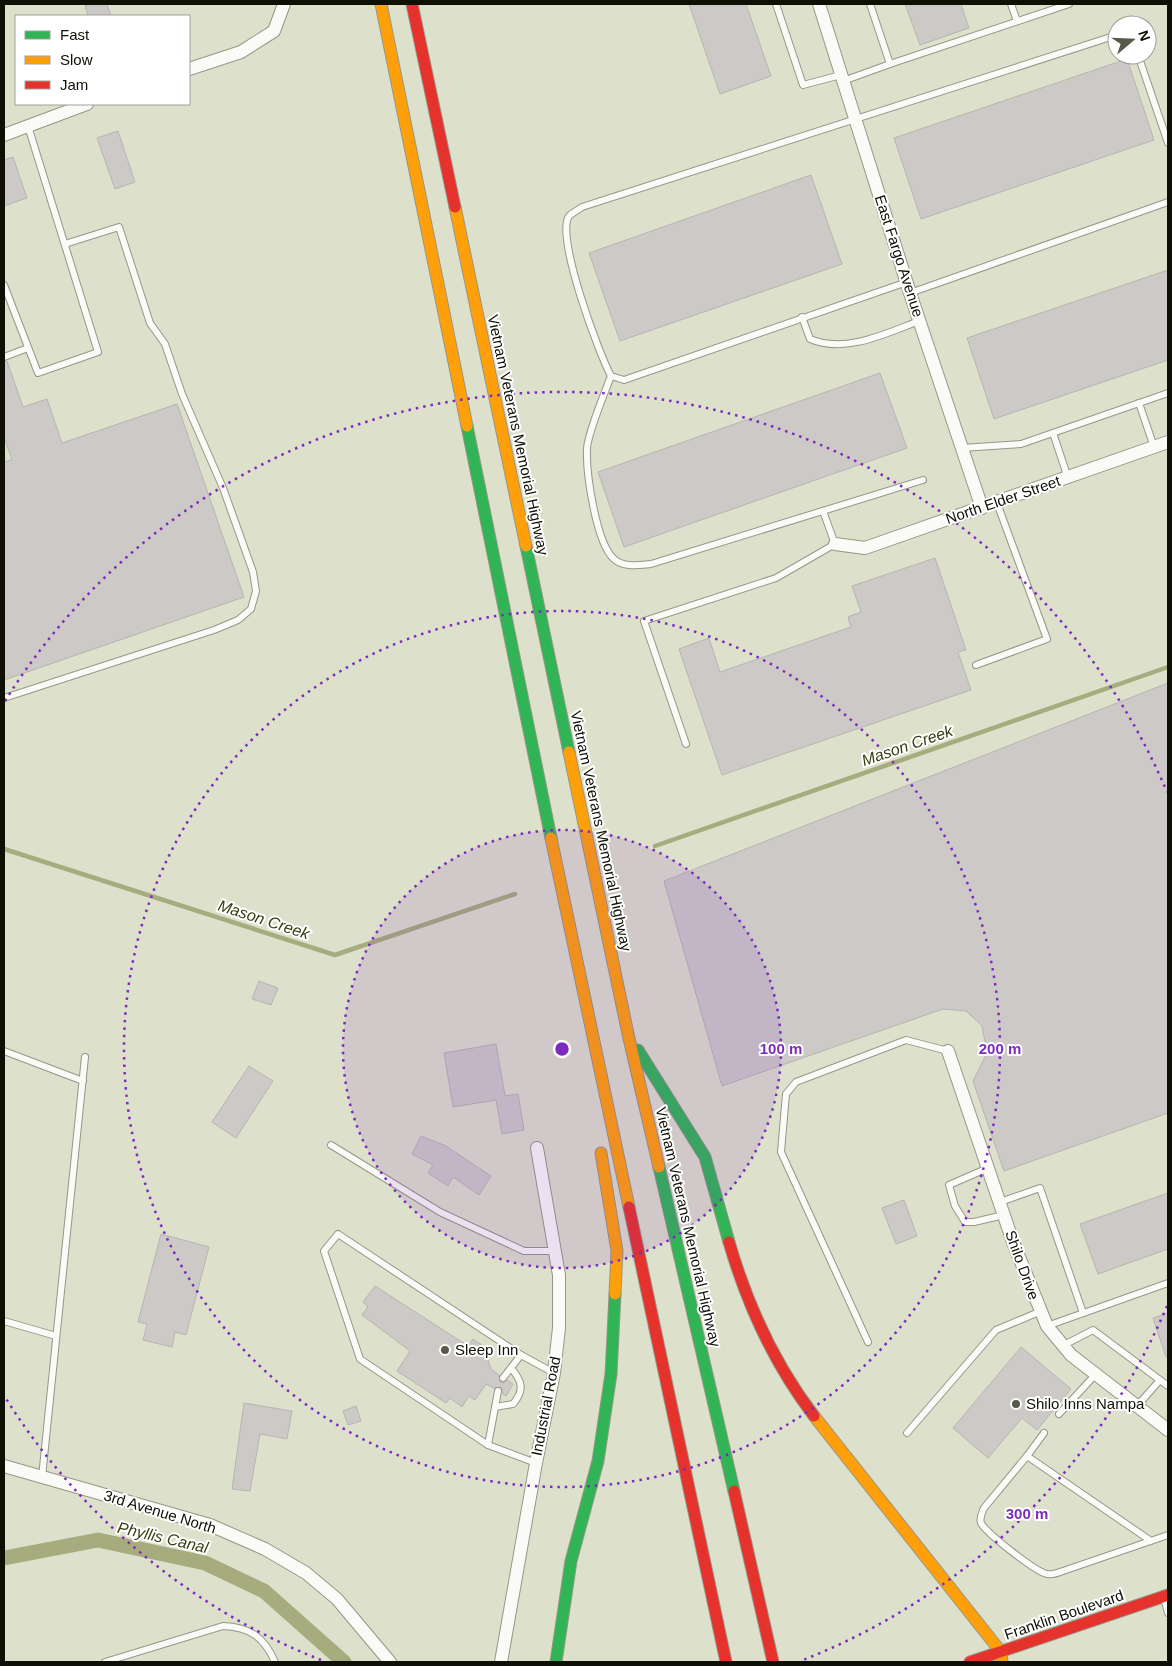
<svg xmlns="http://www.w3.org/2000/svg" width="1172" height="1666" font-family="Helvetica,sans-serif">
<rect width="100%" height="100%" fill="#dde0cb"/>
<g fill="none" stroke-linecap="round" stroke-linejoin="round">
<g stroke="#a6ac7d" stroke-width="4.5">
<polyline points="655,846 1168,667"/>
<polyline points="4,849 335,955 515,894"/>
</g>
<polyline stroke="#a6ac7d" stroke-width="15" points="4,1558 98,1540 205,1563 264,1591 344,1662"/>
</g>
<g fill="#ccc9c7" stroke="#b6b5b1">
<polygon points="91,4 107,4 111,16 88,16 85,6"/>
<polygon points="689,4 746,4 771,76 720,94"/>
<polygon points="905,4 961,4 969,28 920,45"/>
<polygon points="1127,59 1154,140 921,219 894,138"/>
<polygon points="118,131 135,182 115,189 97,138"/>
<polygon points="13,157 27,198 4,206 4,160"/>
<polygon points="811,175 842,264 620,341 589,253"/>
<polygon points="1168,270 1168,360 994,419 967,338"/>
<polygon points="7,361 23,407 47,399 62,443 177,404 244,597 4,680 4,462 12,460 4,437 4,362"/>
<polygon points="880,373 907,448 624,547 598,472"/>
<polygon points="935,558 966,650 958,652 971,690 722,775 679,649 709,638 720,672 851,627 848,617 861,612 852,586"/>
<polygon points="1168,683 1168,1113 1004,1171 973,1081 987,1053 982,1026 966,1011 943,1009 722,1086 664,881"/>
<polygon points="259,981 278,988 271,1005 252,999"/>
<polygon points="496,1044 505,1096 518,1094 524,1130 502,1134 496,1100 453,1107 444,1053"/>
<polygon points="249,1066 273,1081 236,1138 212,1122"/>
<polygon points="421,1136 446,1146 491,1176 479,1195 453,1177 448,1186 428,1173 433,1165 412,1154"/>
<polygon points="1168,1193 1168,1249 1098,1274 1080,1224"/>
<polygon points="904,1200 917,1236 896,1244 882,1208"/>
<polygon points="161,1234 209,1247 186,1335 175,1332 172,1347 143,1340 147,1324 138,1322"/>
<polygon points="375,1286 468,1346 473,1339 482,1345 479,1353 488,1360 491,1369 499,1375 500,1382 504,1383 507,1380 513,1384 506,1396 503,1394 501,1387 494,1388 486,1384 475,1400 469,1396 462,1407 450,1398 446,1403 397,1371 410,1351 362,1315 368,1307 363,1302"/>
<polygon points="1168,1313 1168,1357 1166,1357 1153,1318"/>
<polygon points="1021,1347 1071,1389 1037,1430 1022,1418 988,1458 953,1428"/>
<polygon points="244,1403 292,1411 287,1439 260,1434 250,1491 232,1489"/>
<polygon points="356,1406 361,1421 348,1425 343,1411"/>
</g>
<g fill="none" stroke-linecap="round" stroke-linejoin="round">
<defs>
<g id="lane">
<polyline points="776,4 803,85 841,75"/>
<polyline points="1011,4 1017,21"/>
<polyline points="1138,55 1168,143"/>
<polyline points="890,64 1069,4"/>
<polyline points="843,81 890,64 870,4"/>
<path d="M907,282l-283,98 -13,-4c-12,-22 -56,-140 -42,-160 3,-3 9,-6 13,-9l535,-172"/>
<polyline points="4,285 38,373 98,352 28,126"/>
<polyline points="910,293 1168,202"/>
<path d="M802,317l8,22c35,15 77,-6 109,-18"/>
<polyline points="4,357 28,348"/>
<path d="M611,376c-6,16 -24,59 -24,73 -1,24 9,94 27,110 10,9 25,6 37,5l272,-84"/>
<polyline points="1139,403 1154,447"/>
<polyline points="1053,433 1068,478"/>
<polyline points="962,448 1021,444 1168,393"/>
<polyline points="976,665 1047,639 997,503"/>
<polyline points="4,698 214,630 238,620 251,609 256,591 253,572 223,488 182,394 165,344 150,323 119,227 65,244"/>
<polyline points="686,744 644,621 776,578 835,544 823,511"/>
<polyline points="4,1051 83,1081"/>
<polyline points="331,1145 440,1212 524,1251 555,1251"/>
<polyline points="988,1168 949,1185 955,1206 965,1222 974,1222 1004,1215"/>
<polyline points="1000,1202 1040,1188 1083,1313"/>
<polyline points="4,1321 56,1336"/>
<polyline points="1047,1326 1168,1283"/>
<polyline points="868,1342 781,1152 786,1094 796,1082 906,1040 948,1051"/>
<polyline points="1062,1346 1093,1330 1168,1386"/>
<polyline points="503,1378 521,1355"/>
<polyline points="1138,1405 1160,1380"/>
<path d="M495,1407l18,-3c12,-14 9,-23 -2,-36"/>
<polyline points="1059,1414 1096,1374"/>
<polyline points="907,1433 996,1330 1039,1312"/>
<polyline points="488,1445 498,1391"/>
<polyline points="1027,1456 1044,1433"/>
<polyline points="536,1463 488,1445 360,1359 324,1251 338,1234 521,1355 554,1373"/>
<polyline points="42,1477 85,1057"/>
<path d="M1151,1541l-124,-85 -43,52c-2,5 -5,10 -3,15 5,10 55,49 66,51 5,1 11,-1 16,-3l105,-36"/>
<polyline points="1164,1598 1168,1613"/>
<path d="M105,1662l118,-36c27,1 41,11 52,36"/>
</g>
<g id="street">
<polyline points="819,4 910,293 982,508"/>
<polyline points="189,69 241,52 274,31 284,4"/>
<polyline points="4,135 87,104"/>
<polyline points="835,544 865,548 1168,442"/>
<polyline points="948,1051 1013,1242 1047,1326 1071,1355 1168,1430"/>
<polyline points="4,1466 210,1525 265,1549 306,1573 337,1599 390,1662"/>
<polyline points="501,1662 536,1463 554,1373 559,1328 559,1275 537,1148"/>
</g>
<g id="fast">
<polyline points="467,426 551,838"/>
<polyline points="526,546 569,752"/>
<polyline points="638,1050 705,1157 729,1242"/>
<polyline points="659,1167 734,1491"/>
<polyline points="556,1662 571,1561 598,1461 611,1374 615,1294"/>
</g>
<g id="slow">
<polyline points="381,4 467,426"/>
<polyline points="455,207 526,546"/>
<polyline points="569,752 628,1034 659,1167"/>
<polyline points="551,838 629,1207"/>
<polyline points="601,1153 617,1251 615,1294"/>
<polyline points="814,1416 1001,1652 1002,1662"/>
</g>
<g id="jam">
<polyline points="412,4 455,207"/>
<polyline points="629,1207 726,1662"/>
<path d="M729,1242c18,62 46,123 85,174"/>
<polyline points="734,1491 773,1662"/>
<polyline points="970,1662 1168,1595"/>
</g>
</defs>
<use href="#lane" stroke="#969788" stroke-width="8"/>
<use href="#street" stroke="#969788" stroke-width="14"/>
<use href="#fast" stroke="#969788" stroke-width="13"/>
<use href="#slow" stroke="#969788" stroke-width="13"/>
<use href="#jam" stroke="#969788" stroke-width="13"/>
<use href="#lane" stroke="#fafaf7" stroke-width="6"/>
<use href="#street" stroke="#fafaf7" stroke-width="12"/>
<use href="#fast" stroke="#30b455" stroke-width="11"/>
<use href="#slow" stroke="#ff9f0a" stroke-width="11"/>
<use href="#jam" stroke="#e5322d" stroke-width="11"/>
</g>
<circle cx="562" cy="1049" r="219" fill="#7b2cbf" fill-opacity=".12"/>
<g fill="none" stroke="#7b2cbf" stroke-width="2.5" stroke-dasharray="2.5 5">
<circle cx="562" cy="1049" r="219"/>
<circle cx="562" cy="1049" r="438"/>
<path d="M1167 1306A657 657 0 0 1 803 1660M321 1660A657 657 0 0 1 5 1397M5 701A657 657 0 0 1 1167 792"/>
</g>
<g fill="#57594a" stroke="#fff" stroke-width="2">
<circle cx="445" cy="1350" r="5"/>
<circle cx="1016" cy="1404" r="5"/>
</g>
<g text-anchor="middle" stroke-width="4" stroke-linejoin="round" paint-order="stroke">
<g font-size="15" fill="#0f1004" stroke="#fff">
<text transform="translate(899 256) rotate(72)" y="5">East Fargo Avenue</text>
<text transform="translate(518 435) rotate(78)" y="5">Vietnam Veterans Memorial Highway</text>
<text transform="translate(1003 500) rotate(-19)" y="5">North Elder Street</text>
<text transform="translate(601 831) rotate(78)" y="5">Vietnam Veterans Memorial Highway</text>
<text transform="translate(688 1227) rotate(77)" y="5">Vietnam Veterans Memorial Highway</text>
<text transform="translate(1022 1265) rotate(70)" y="5">Shilo Drive</text>
<text transform="translate(546 1406) rotate(-79)" y="5">Industrial Road</text>
<text transform="translate(160 1512) rotate(17)" y="5">3rd Avenue North</text>
<text transform="translate(1064 1615) rotate(-19)" y="5">Franklin Boulevard</text>
</g>
<g font-size="15" fill="#0f1004" stroke="#fff" text-anchor="start">
<text x="455" y="1355">Sleep Inn</text>
<text x="1026" y="1409">Shilo Inns Nampa</text>
</g>
<g font-size="16" font-style="italic" fill="#393d0f" stroke="#fff">
<text transform="translate(907 745) rotate(-19)" y="6">Mason Creek</text>
<text transform="translate(264 919) rotate(18)" y="6">Mason Creek</text>
<text transform="translate(163 1537) rotate(13)" y="6">Phyllis Canal</text>
</g>
</g>
<circle cx="562" cy="1049" r="8" fill="#7b2cbf" stroke="#fff" stroke-width="2.5"/>
<g font-size="15" text-anchor="middle" font-weight="bold" fill="#7b2cbf" stroke="#fff" stroke-width="4" stroke-linejoin="round" paint-order="stroke">
<text x="781" y="1054">100 m</text>
<text x="1000" y="1054">200 m</text>
<text x="1027" y="1519">300 m</text>
</g>
<rect width="1172" height="1666" fill="none" stroke="#0f1004" stroke-width="10"/>
<rect x="15" y="15" width="175" height="90" fill="#ffffff" stroke="#9f9f9b"/>
<rect x="25" y="31" width="25" height="8" fill="#30b455" stroke="#9f9f9b"/>
<text x="60" y="40" font-size="15" fill="#0f1004">Fast</text>
<rect x="25" y="56" width="25" height="8" fill="#ff9f0a" stroke="#9f9f9b"/>
<text x="60" y="65" font-size="15" fill="#0f1004">Slow</text>
<rect x="25" y="81" width="25" height="8" fill="#e5322d" stroke="#9f9f9b"/>
<text x="60" y="90" font-size="15" fill="#0f1004">Jam</text>
<g transform="translate(1132 40) rotate(71)"><circle r="24" fill="#ffffff" stroke="#9f9f9b"/>
<path d="M0-4L9 19L0 12L-9 19Z" fill="#57594a"/>
<text y="-8" font-size="14" font-weight="bold" text-anchor="middle" fill="#0f1004">N</text>
</g>
</svg>
